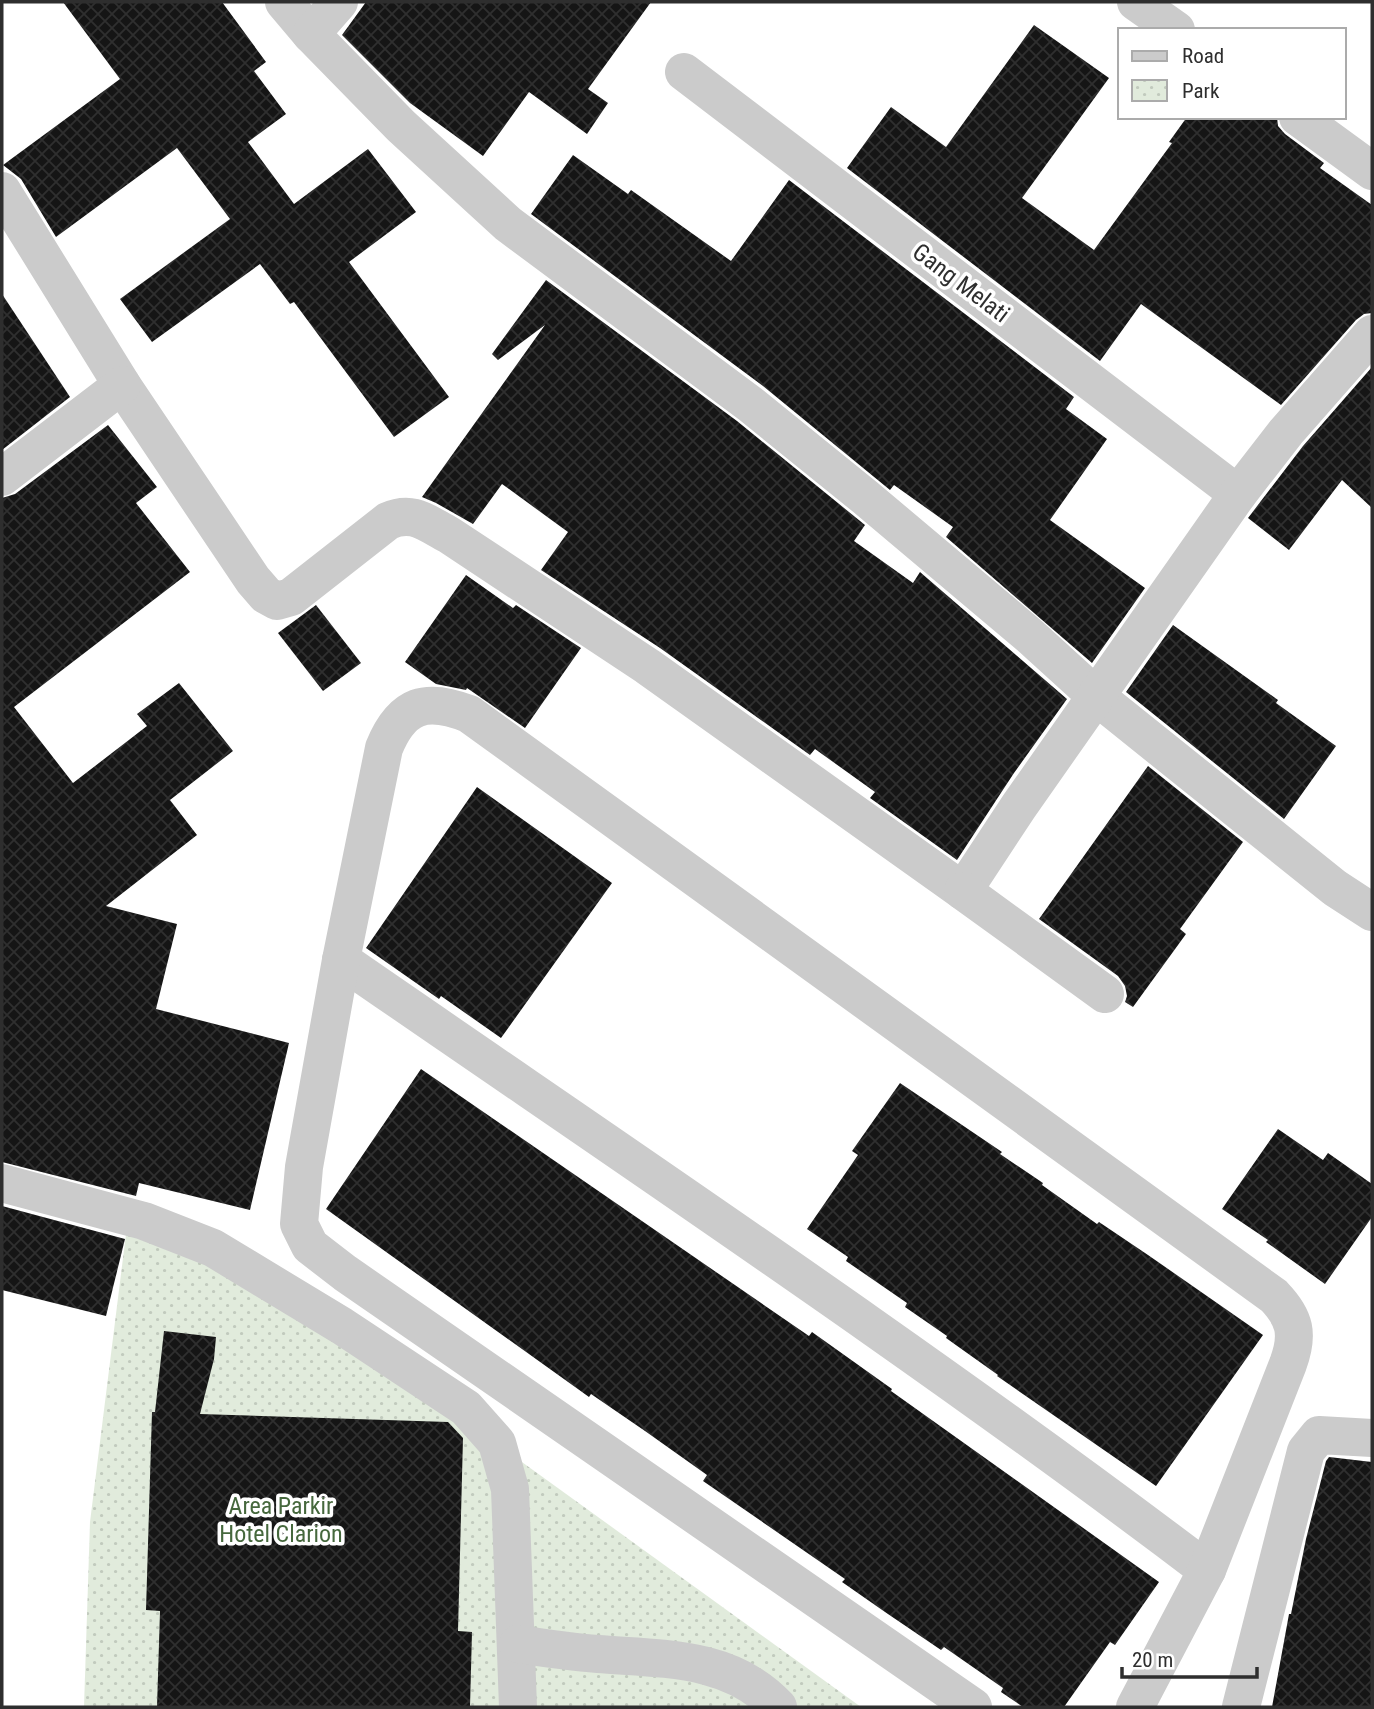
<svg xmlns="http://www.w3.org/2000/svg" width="1374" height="1709" font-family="'Roboto Condensed',sans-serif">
<defs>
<pattern id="park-dots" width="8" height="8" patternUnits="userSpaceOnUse" patternTransform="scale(1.75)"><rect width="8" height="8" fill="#e1ebdc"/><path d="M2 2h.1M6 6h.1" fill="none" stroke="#c1cabd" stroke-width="1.8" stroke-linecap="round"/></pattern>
<pattern id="building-cross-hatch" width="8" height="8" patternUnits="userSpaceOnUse" patternTransform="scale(1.75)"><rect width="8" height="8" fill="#151515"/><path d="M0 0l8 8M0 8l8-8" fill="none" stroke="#2f2f2f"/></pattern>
</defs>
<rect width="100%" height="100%" fill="#fff"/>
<polygon fill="url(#park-dots)" points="126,1234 234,1254 861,1707 84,1707 90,1522"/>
<g fill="url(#building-cross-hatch)">
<polygon points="63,2 222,2 266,62 254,71 286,114 248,142 294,204 368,149 416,212 349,262 449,397 394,437 294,302 290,304 260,264 152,342 120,299 230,219 177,148 56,237 21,179 3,165 120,79"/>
<polygon points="366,2 651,2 588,89 608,103 587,134 529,92 483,156 410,103 342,35"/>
<polygon points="1034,25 1109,78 1022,198 1094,250 1172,143 1169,142 1187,117 1277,117 1278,126 1285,134 1324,163 1320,168 1372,205 1372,313 1364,314 1356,320 1281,405 1141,304 1100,361 847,168 891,107 946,147"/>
<polygon points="573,155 628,194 631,190 731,261 789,180 1074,397 1066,409 1107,439 1050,520 1145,588 1092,663 946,537 953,527 894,485 890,490 763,386 531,214"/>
<polygon points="546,280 737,421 865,525 854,541 913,583 920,572 1067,699 1014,773 957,860 870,798 875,792 815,749 810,755 660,648 541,570 568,532 502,484 473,524 436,503 422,497 545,325 498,360 492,354"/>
<polygon points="2,294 70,397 2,450"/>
<polygon points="1372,367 1372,508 1342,480 1289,550 1248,518 1303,446"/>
<polygon points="108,425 157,487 136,503 190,572 14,707 73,783 147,726 137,714 179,683 233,751 170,800 197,835 106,906 177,924 156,1009 289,1043 250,1210 139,1183 136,1196 2,1162 2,498 15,494"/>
<polygon points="466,575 513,608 516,605 581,648 525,728 467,688 466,690 436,684 405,662"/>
<polygon points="316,605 361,663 323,691 278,633"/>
<polygon points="1173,625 1278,700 1276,703 1336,746 1284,819 1126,692"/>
<polygon points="1148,766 1243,842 1180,929 1186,934 1133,1007 1125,1002 1127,996 1125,986 1118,976 1039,919"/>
<polygon points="477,787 612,883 501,1038 441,996 439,999 366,948"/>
<polygon points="421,1069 809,1336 812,1332 892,1389 891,1391 1159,1582 1115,1645 1110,1642 1064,1707 1023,1707 1001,1692 1003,1688 944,1647 941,1650 885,1612 842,1582 845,1579 703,1481 707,1475 645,1431 591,1394 589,1397 326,1209"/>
<polygon points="900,1083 1002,1152 1000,1154 1043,1183 1042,1185 1097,1224 1099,1222 1148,1255 1263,1335 1156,1486 997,1376 998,1375 946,1338 947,1336 905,1307 907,1303 846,1261 848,1257 807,1229 858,1155 852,1151"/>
<polygon points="1278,1129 1323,1160 1328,1153 1372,1184 1372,1217 1325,1284 1266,1242 1268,1240 1222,1209"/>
<polygon points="2,1206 125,1239 106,1316 2,1290"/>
<polygon points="164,1331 216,1337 214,1359 200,1414 448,1422 463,1438 458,1631 472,1632 470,1707 157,1707 160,1611 146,1610 152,1412 155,1412"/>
<polygon points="1329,1457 1372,1462 1372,1707 1272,1707 1289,1614 1291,1614 1306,1539 1326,1461"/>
</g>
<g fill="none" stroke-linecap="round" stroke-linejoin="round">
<g stroke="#cbcbcb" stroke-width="38">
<polyline points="284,2 311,34"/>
<polyline points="339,2 311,34 401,126 508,224 750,404 865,497 1030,636 1097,697 1335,888 1372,912"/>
<polyline points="1136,2 1176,30"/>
<polyline points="684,72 1238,494"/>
<polyline points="1298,117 1372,171"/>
<path d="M2,191l120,194 131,195 13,15 11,6 14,-4 97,-76c25,-11 38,2 61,14l198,131 316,225 56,-85 219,-312 48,-62 86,-98"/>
<polyline points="2,477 122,385"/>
<polyline points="963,891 1105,994"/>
<path d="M341,960c291,201 585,397 866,610"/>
<polyline points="2,1183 144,1221 213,1248 342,1326 466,1408 497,1443 510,1489 518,1707"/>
<path d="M518,1644c26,4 53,8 80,10 64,5 133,2 180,53"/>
<path d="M973,1707l-628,-434 -35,-27 -11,-22 5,-57 37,-207 43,-212c18,-44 42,-51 85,-34l805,582c21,22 25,38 14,68l-81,206 -72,137"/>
<polyline points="1241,1707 1306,1451 1319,1435 1372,1438"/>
</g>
</g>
<g text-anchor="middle" stroke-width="7" stroke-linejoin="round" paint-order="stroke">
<g font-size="24" fill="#2e2e2e" stroke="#fff">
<text transform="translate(961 283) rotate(37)" y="8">Gang Melati</text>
</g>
<g font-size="24" fill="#46683d" stroke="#fff">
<text x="281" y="1514">Area Parkir<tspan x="281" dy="28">Hotel Clarion</tspan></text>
</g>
</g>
<rect width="1374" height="1709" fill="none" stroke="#2e2e2e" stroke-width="7"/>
<rect x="1118" y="28" width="228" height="91" fill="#ffffff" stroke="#ababab" stroke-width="2"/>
<rect x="1132" y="51" width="35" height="10" fill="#cbcbcb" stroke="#ababab" stroke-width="2"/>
<text x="1182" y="63" font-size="21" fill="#2e2e2e">Road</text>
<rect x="1132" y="80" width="35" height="21" fill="url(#park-dots)" stroke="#ababab" stroke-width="2"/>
<text x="1182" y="98" font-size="21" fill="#2e2e2e">Park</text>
<path d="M1122 1667v10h135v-10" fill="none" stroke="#2e2e2e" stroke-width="3.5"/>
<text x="1132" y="1667" font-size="21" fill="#2e2e2e" stroke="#ffffff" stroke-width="5" paint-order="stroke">20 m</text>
</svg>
